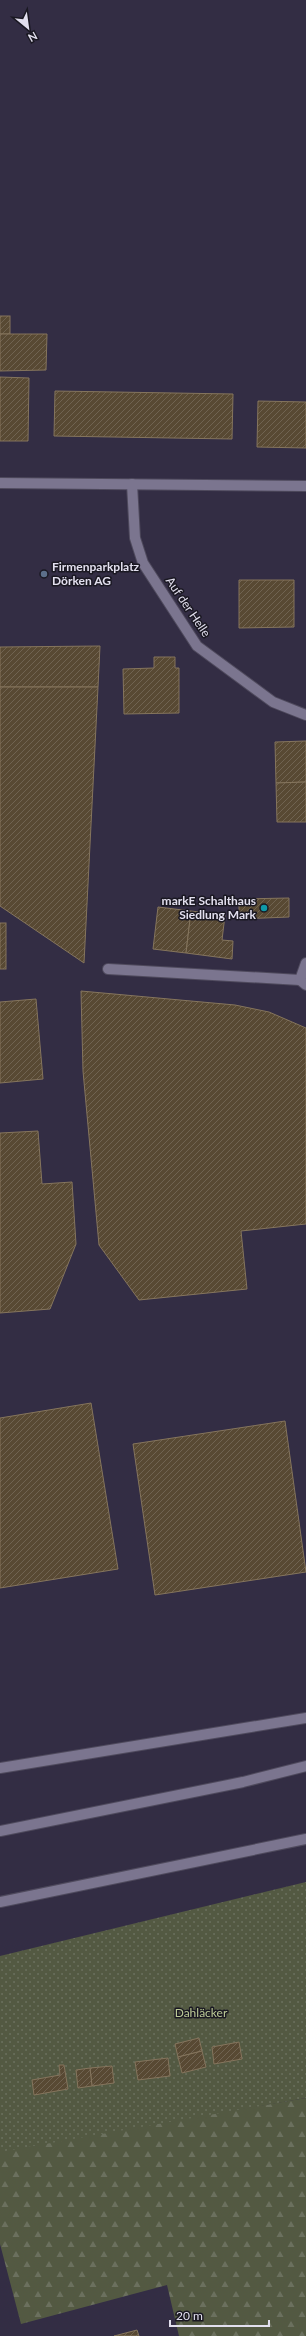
<svg xmlns="http://www.w3.org/2000/svg" width="306" height="2336" font-family="Lato,sans-serif">
<defs>
<pattern id="forest-firs" width="22" height="20" patternUnits="userSpaceOnUse"><rect width="22" height="20" fill="#535942"/><path d="M5 1l3.5 6h-7zM16 11l3.5 6h-7z" fill="#6b705e"/></pattern>
<pattern id="park-dots" width="8" height="8" patternUnits="userSpaceOnUse"><rect width="8" height="8" fill="#535942"/><path d="M2 2h.1M6 6h.1" fill="none" stroke="#6b705e" stroke-width="1.8" stroke-linecap="round"/></pattern>
<pattern id="building-hatch" width="6" height="6" patternUnits="userSpaceOnUse"><rect width="6" height="6" fill="#584933"/><path d="M-1 1l2-2M0 6l6-6M5 7l2-2" fill="none" stroke="#706351"/></pattern>
</defs>
<rect width="100%" height="100%" fill="#332d44"/>
<polygon fill="url(#forest-firs)" points="306,2098 306,2336 179,2336 167,2285 21,2324 0,2244 0,2149"/>
<polygon fill="url(#park-dots)" points="306,1882 306,2098 0,2152 0,1956"/>
<g fill="url(#building-hatch)" stroke="#85755d">
<rect x="0" y="316" width="10" height="18"/>
<polygon points="0,334 47,334 46,370 0,371"/>
<polygon points="0,377 29,378 28,441 0,441"/>
<polygon points="55,391 233,394 232,439 54,436"/>
<polygon points="258,401 306,402 306,448 257,447"/>
<polygon points="239,580 294,580 294,627 239,628"/>
<polygon points="100,646 98,687 0,687 0,647"/>
<polygon points="154,657 175,657 175,668 179,668 179,713 124,714 123,669 154,668"/>
<polygon points="0,687 98,687 84,963 0,906"/>
<polygon points="306,741 306,782 276,783 275,742"/>
<polygon points="306,782 306,822 277,822 276,783"/>
<polygon points="289,898 289,917 239,919 239,899"/>
<polygon points="158,907 191,911 186,953 153,949"/>
<polygon points="191,911 225,915 222,940 233,941 232,959 186,953"/>
<rect x="0" y="923" width="6" height="46"/>
<polygon points="81,991 235,1005 269,1012 306,1028 306,1224 241,1231 247,1289 139,1300 99,1245 83,1071"/>
<polygon points="36,999 43,1079 0,1083 0,1002"/>
<polygon points="38,1131 42,1184 72,1182 76,1244 50,1309 0,1313 0,1133"/>
<polygon points="91,1403 118,1569 0,1588 0,1418"/>
<polygon points="285,1421 306,1572 155,1595 133,1444"/>
<polygon points="199,2038 202,2051 178,2057 175,2044"/>
<polygon points="239,2042 242,2059 214,2064 212,2047"/>
<polygon points="202,2051 206,2067 182,2073 178,2057"/>
<polygon points="168,2058 170,2076 138,2080 135,2062"/>
<polygon points="59,2065 64,2065 68,2089 34,2095 32,2080 60,2075"/>
<polygon points="112,2066 114,2083 92,2086 90,2068"/>
<polygon points="90,2068 92,2086 78,2088 76,2070"/>
<polygon points="137,2330 139,2336 114,2336"/>
</g>
<g fill="none" stroke-linecap="round" stroke-linejoin="round">
<defs>
<g id="service">
<polyline points="108,969 300,980"/>
<polyline points="0,1768 306,1718"/>
<polyline points="0,1831 243,1782 306,1766"/>
<polyline points="0,1902 306,1839"/>
</g>
<g id="minor">
<polyline points="132,484 135,538 143,563 197,646 273,702 306,715"/>
<polyline points="306,963 300,980 306,985"/>
</g>
<polyline id="secondary" points="0,483 306,486"/>
</defs>
<use href="#service" stroke="#4f4a5d" stroke-width="12"/>
<use href="#minor" stroke="#4f4a5d" stroke-width="12"/>
<use href="#secondary" stroke="#4f4a5d" stroke-width="12"/>
<use href="#service" stroke="#7b758f" stroke-width="10"/>
<use href="#minor" stroke="#7b758f" stroke-width="10"/>
<use href="#secondary" stroke="#7b758f" stroke-width="10"/>
</g>
<circle fill="#5c6f8a" stroke="#1a1822" stroke-width="1.5" cx="44" cy="574" r="4"/>
<circle fill="#0f9aa8" stroke="#1a1822" stroke-width="1.5" cx="264" cy="908" r="4"/>
<g text-anchor="middle" stroke-width="3" stroke-linejoin="round" paint-order="stroke">
<g font-size="12" font-weight="bold" fill="#e2dfee" stroke="#1a1822" text-anchor="start">
<text x="52" y="571">Firmenparkplatz<tspan x="52" dy="14">Dörken AG</tspan></text>
<text x="256" y="905" text-anchor="end">markE Schalthaus<tspan x="256" dy="14">Siedlung Mark</tspan></text>
</g>
<g font-size="12" fill="#e2dfee" stroke="#1a1822">
<text transform="translate(188 607) rotate(56)" y="4">Auf der Helle</text>
</g>
<g font-size="12" fill="#bdcb97" stroke="#1a1822">
<text x="201" y="2017">Dahläcker</text>
</g>
</g>
<g transform="translate(28 28) rotate(151)" stroke="#1a1822" stroke-width="3" paint-order="stroke">
<path d="M0-3L7 15L0 10L-7 15Z" fill="#e2dfee"/>
<text y="-6" font-size="11" font-weight="bold" text-anchor="middle" fill="#e2dfee">N</text>
</g>
<path d="M170 2320v6h99v-6" fill="none" stroke="#e2dfee" stroke-width="2"/>
<text x="176" y="2320" font-size="12" fill="#e2dfee" stroke="#1a1822" stroke-width="3" paint-order="stroke">20 m</text>
</svg>
